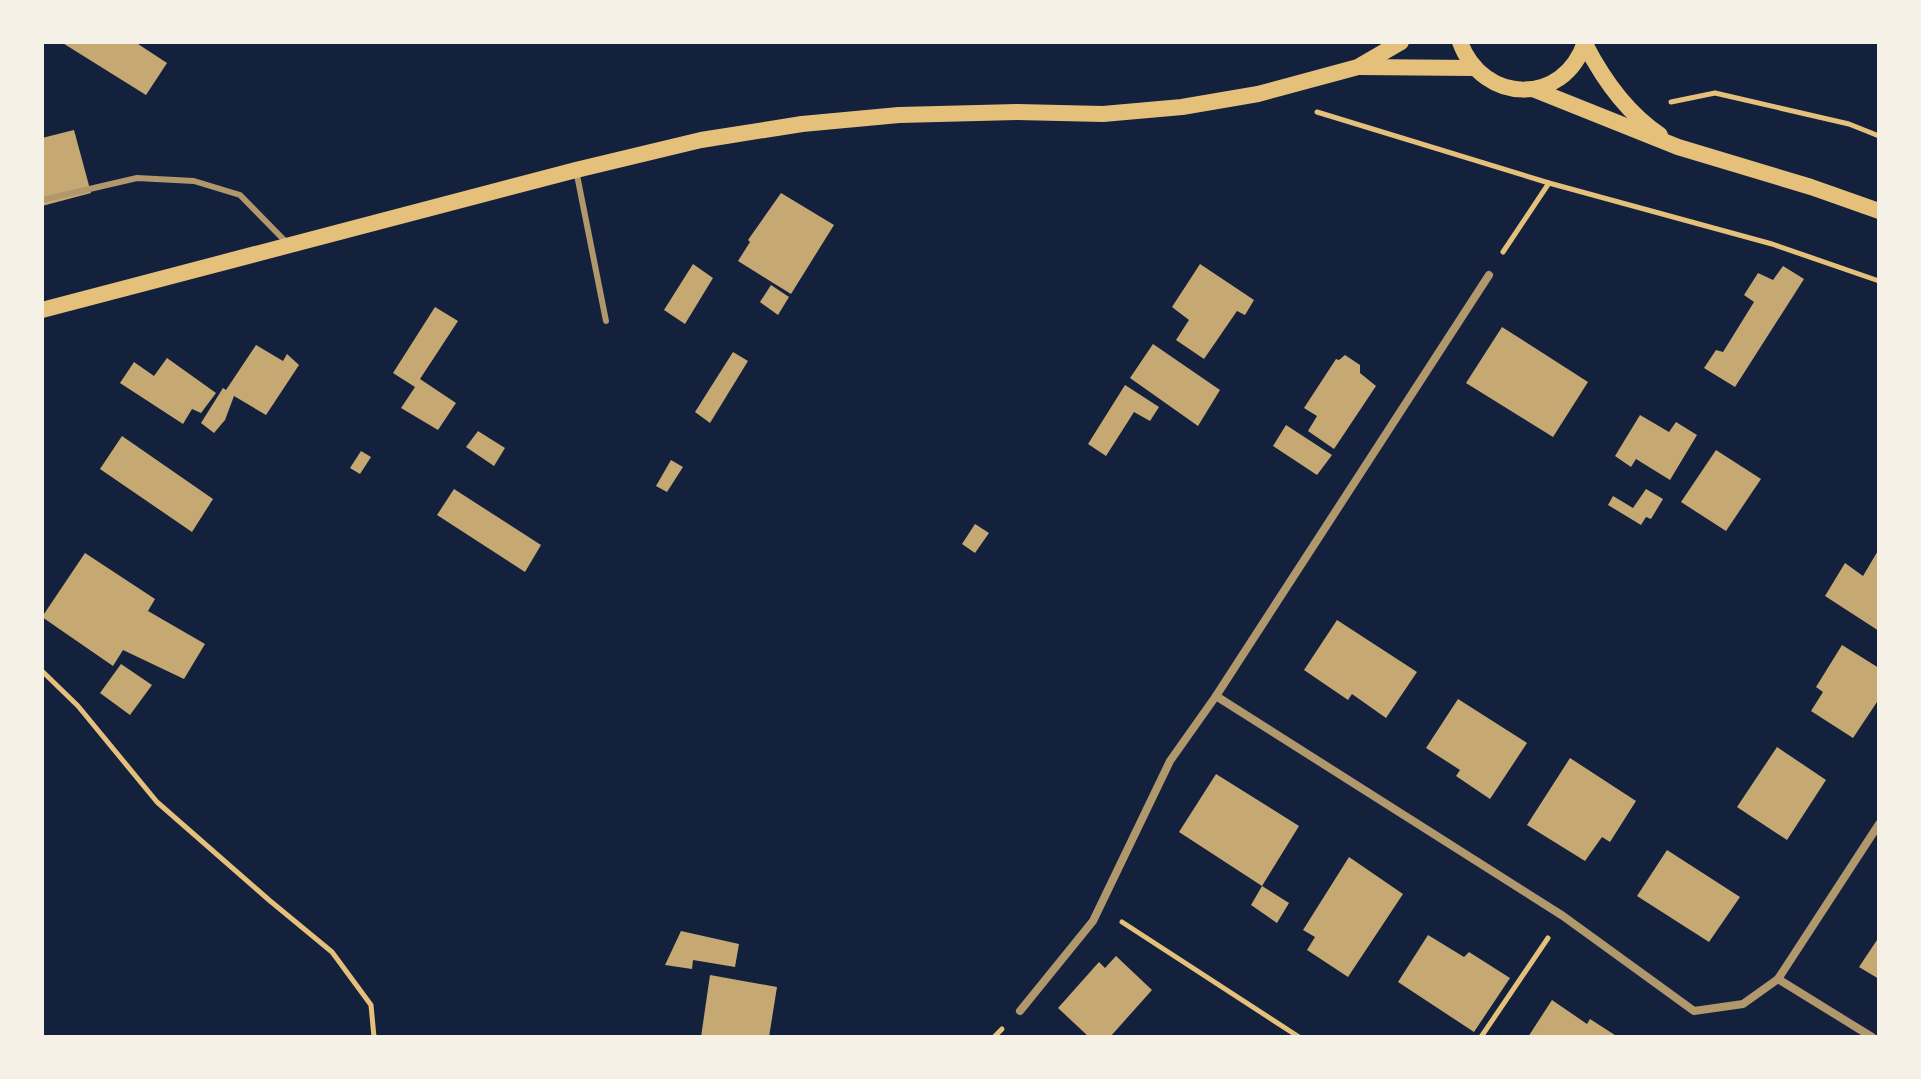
<svg xmlns="http://www.w3.org/2000/svg" width="1921" height="1079" font-family="'Public Sans',sans-serif">
<rect width="100%" height="100%" fill="#14213d"/>
<g fill="#c6a872">
<polygon points="61,42 135,42 167,63 146,95"/>
<polygon points="74,130 91,193 42,206 42,138"/>
<polygon points="781,193 834,225 791,294 738,261 750,242 748,240"/>
<polygon points="693,264 713,278 685,324 664,310"/>
<polygon points="1200,264 1254,300 1245,315 1237,311 1204,359 1176,340 1189,320 1172,307"/>
<polygon points="1783,266 1804,279 1735,387 1704,368 1716,350 1723,352 1754,302 1744,295 1758,273 1773,280"/>
<polygon points="771,285 789,297 778,315 760,302"/>
<polygon points="435,307 458,321 420,379 456,403 438,430 401,408 415,387 393,373"/>
<polygon points="1502,327 1588,382 1553,437 1466,383"/>
<polygon points="1153,344 1220,390 1198,426 1130,378"/>
<polygon points="256,345 283,361 287,354 299,365 266,415 234,396 225,420 214,433 201,423 223,388 226,390"/>
<polygon points="733,352 748,361 710,423 695,412"/>
<polygon points="1345,355 1360,365 1360,373 1376,386 1334,449 1308,431 1317,416 1304,408 1336,359 1339,360"/>
<polygon points="167,358 216,393 201,413 192,409 183,424 120,383 134,362 154,376"/>
<polygon points="1125,385 1159,407 1150,421 1134,412 1106,456 1088,444"/>
<polygon points="1640,415 1669,432 1676,422 1697,435 1670,480 1636,459 1631,467 1615,456"/>
<polygon points="1286,425 1332,455 1317,475 1273,446"/>
<polygon points="478,431 505,448 494,466 466,447"/>
<polygon points="122,436 213,499 192,532 100,469"/>
<polygon points="1716,450 1761,479 1726,531 1681,502"/>
<polygon points="361,451 371,457 360,474 350,468"/>
<polygon points="671,460 683,467 667,492 656,486"/>
<polygon points="454,489 541,545 525,572 437,515"/>
<polygon points="1646,489 1663,499 1651,519 1646,517 1641,525 1608,505 1613,496 1633,508"/>
<polygon points="975,524 989,533 975,553 962,544"/>
<polygon points="1879,549 1879,631 1825,596 1845,563 1863,576"/>
<polygon points="85,553 155,599 148,611 205,644 184,679 123,650 113,666 42,617"/>
<polygon points="1337,620 1417,672 1386,718 1352,694 1348,700 1304,670"/>
<polygon points="1842,645 1879,668 1879,699 1853,738 1811,711 1823,692 1816,687"/>
<polygon points="121,664 152,685 130,715 100,693"/>
<polygon points="1458,699 1527,743 1490,799 1456,776 1460,770 1426,748"/>
<polygon points="1777,747 1826,780 1787,840 1737,807"/>
<polygon points="1570,758 1636,801 1610,842 1602,837 1585,861 1527,825"/>
<polygon points="1216,774 1299,826 1262,886 1179,832"/>
<polygon points="1667,850 1740,897 1709,942 1637,896"/>
<polygon points="1349,857 1403,894 1348,977 1307,950 1315,937 1303,930"/>
<polygon points="1262,886 1289,903 1277,923 1251,905"/>
<polygon points="681,931 739,944 735,967 693,960 692,969 665,965"/>
<polygon points="1428,935 1464,957 1469,952 1510,978 1474,1032 1398,982"/>
<polygon points="1879,937 1879,979 1859,967"/>
<polygon points="1116,956 1152,990 1110,1037 1089,1037 1058,1008 1099,962 1105,968"/>
<polygon points="710,975 777,987 769,1037 701,1037"/>
<polygon points="1552,1000 1587,1024 1590,1019 1618,1037 1528,1037"/>
</g>
<g fill="none" stroke-linecap="round" stroke-linejoin="round">
<g stroke="#e5c07b" stroke-width="5">
<polyline points="1671,102 1715,93 1849,124 1879,136"/>
<polyline points="1317,112 1549,183 1772,244 1879,281"/>
<polyline points="1503,252 1549,183"/>
<polyline points="42,671 78,706 157,802 269,900 332,952 371,1005 374,1037"/>
<polyline points="1122,922 1299,1037"/>
<polyline points="994,1037 1002,1029"/>
<polyline points="1481,1037 1548,938"/>
</g>
<g stroke="#b1986c" stroke-width="6">
<polyline points="576,170 606,321"/>
<polyline points="42,200 137,178 194,181 240,195 288,244"/>
</g>
<g stroke="#b1986c" stroke-width="8">
<polyline points="1216,696 1563,916 1694,1011 1743,1004 1778,979 1872,1037"/>
<polyline points="1778,979 1879,824"/>
<polyline points="1020,1011 1093,921 1170,761 1216,696 1489,275"/>
</g>
<g stroke="#e5c07b" stroke-width="16">
<path d="M1460,42c23,63 104,64 125,0"/>
<path d="M1585,44c18,35 42,69 75,91"/>
<polyline points="1359,67 1474,68"/>
<polyline points="1533,89 1678,147 1811,187 1879,211"/>
<polyline points="42,310 576,170 701,140 802,124 899,115 1017,112 1103,114 1182,107 1258,94 1358,67 1401,42"/>
</g>
</g>
<rect width="1921" height="1079" fill="none" stroke="#f6f1e7" stroke-width="88"/>
</svg>
